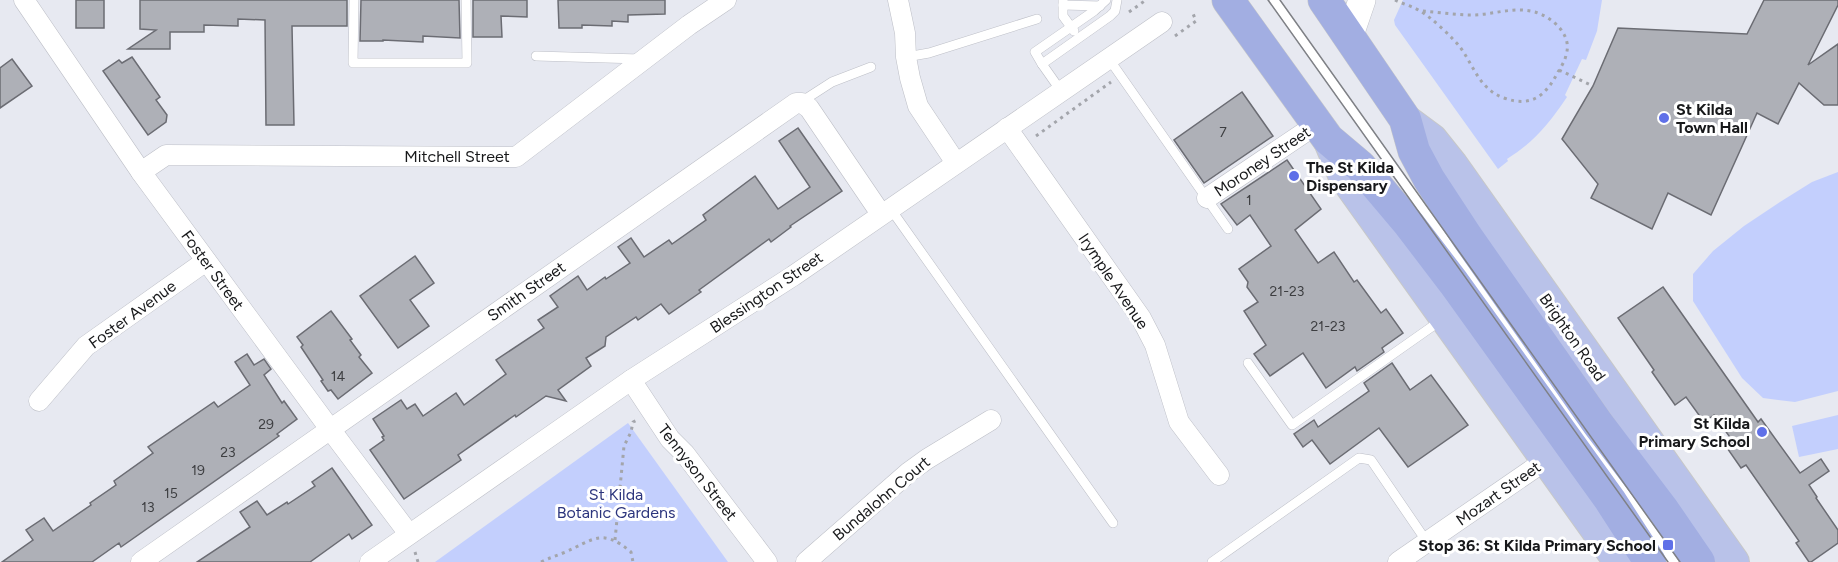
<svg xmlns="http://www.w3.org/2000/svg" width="1838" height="562" font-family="Figtree,sans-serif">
<rect width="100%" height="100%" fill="#e7e9f1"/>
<g fill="#c3cffd">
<path d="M1403,0h199l-5,31 -11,29 -4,-1 -17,36 2,2c-18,27 -33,45 -60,62l1,2 -10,8 -103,-144 -1,-5z"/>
<polygon points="1838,172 1838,391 1795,402 1763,398 1742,378 1693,301 1693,274 1713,251 1744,226 1777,204 1812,182"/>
<polygon points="1838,415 1838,449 1799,457 1792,426"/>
<polygon points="628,423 728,562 435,562"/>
</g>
<g fill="#aeb0b7" stroke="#6b6c73" stroke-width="1.5">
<rect x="76" y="0" width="28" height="28"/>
<polygon points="140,0 347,0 347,26 292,26 294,125 266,125 265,20 238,19 238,26 204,25 204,32 170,32 170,49 128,49 156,30 140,29"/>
<polygon points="361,0 459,0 460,38 423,36 423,42 383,40 383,41 360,41"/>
<polygon points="473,0 527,0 527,17 501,16 502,37 473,37"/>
<polygon points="558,0 665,0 665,14 628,15 628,22 612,21 612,26 582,25 582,28 559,28"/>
<polygon points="1764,0 1838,0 1838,5 1808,65 1838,44 1838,105 1824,105 1799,83 1778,124 1757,113 1711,215 1668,193 1652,229 1591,198 1598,184 1562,139 1593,86 1618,28 1747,34"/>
<polygon points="132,57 160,97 156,100 167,115 166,122 148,135 103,71 119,60 122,63"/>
<polygon points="12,59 32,86 0,108 0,68"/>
<polygon points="1242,92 1273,136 1204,183 1174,140"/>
<polygon points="798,128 842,191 790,226 791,227 771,242 769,239 699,290 701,292 669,314 661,304 638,320 636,317 606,337 605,346 586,358 591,366 558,390 566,401 546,396 516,417 515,415 458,455 461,460 404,499 370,450 384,440 382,437 384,436 373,419 401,400 407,409 415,404 423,416 456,393 464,405 506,374 496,360 544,328 538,320 558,307 550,296 578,276 587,290 605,277 606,279 630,263 618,247 631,238 644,257 669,240 672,244 706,220 703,215 755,176 778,209 810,187 779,141"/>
<polygon points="1287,160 1321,209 1295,230 1318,263 1334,252 1354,282 1357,280 1381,313 1386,309 1403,333 1382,348 1384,352 1357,371 1355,367 1326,388 1303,353 1270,376 1254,354 1266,345 1244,311 1258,302 1247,287 1248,282 1239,269 1271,246 1250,215 1237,225 1221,204"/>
<polygon points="415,256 434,283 410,300 429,326 398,348 360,296"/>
<polygon points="1663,287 1758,422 1761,419 1800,473 1821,459 1829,471 1809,485 1817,497 1816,498 1838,530 1838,543 1811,562 1809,562 1796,543 1799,541 1746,465 1741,468 1725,445 1732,440 1714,415 1704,422 1686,397 1675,405 1652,372 1654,370 1618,318"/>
<polygon points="331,311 352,339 350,340 361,355 359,357 372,373 338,399 331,390 328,391 321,381 323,380 301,347 303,345 297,337"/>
<polygon points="247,354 254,365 264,359 271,369 264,375 282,403 284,401 297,419 277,434 279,436 121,547 119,543 92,562 2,562 33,540 26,530 44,518 53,531 91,505 90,503 116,485 114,481 153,453 148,447 214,402 218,407 250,385 235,362"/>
<polygon points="1392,363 1410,390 1431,375 1468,425 1408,467 1379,428 1330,464 1312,440 1303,447 1294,434 1314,420 1318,427 1369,391 1364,383"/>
<polygon points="332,468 372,525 352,539 349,534 310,562 197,562 250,527 240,512 257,501 267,515 287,502 288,504 315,486 312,482"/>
</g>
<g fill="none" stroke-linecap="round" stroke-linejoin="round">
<defs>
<g id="service">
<polyline points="354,0 353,63 467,63 466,0"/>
<polyline points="1063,0 1063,16 1074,31"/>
<polyline points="1274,0 1674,562"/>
<polyline points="1063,5 1100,6"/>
<polyline points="536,56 640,59"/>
<polyline points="906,57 929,53 1037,19"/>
<polyline points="1109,59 1228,229"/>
<polyline points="1042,64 1035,52 1094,11 1106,0"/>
<polyline points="1061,91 1042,64 1110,16 1115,11 1117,0"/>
<polyline points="801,102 832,82 871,67"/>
<polyline points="890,208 1113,523"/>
<polyline points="1248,363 1292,425 1440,321"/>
<polyline points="1212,562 1359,458 1371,460 1427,542"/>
</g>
<g id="minor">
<polyline points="24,0 141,172 330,429 409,534"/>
<polyline points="898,0 905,33 906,57 910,78 918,106 956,163"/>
<polyline points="1007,128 1141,318 1155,345 1179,422 1219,475"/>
<polyline points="141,172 166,155 516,157 689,25 726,0"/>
<polyline points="1207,198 1317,124"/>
<polyline points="631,380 670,439 685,454 767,562"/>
<polyline points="39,401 86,346 206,261"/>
<polyline points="141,562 796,103 802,103 809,108 881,214"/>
<polyline points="370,562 631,380 793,276 1162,22"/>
<polyline points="806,562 909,472 927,459 991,420"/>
<polyline points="1398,562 1546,460"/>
</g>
<polyline id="secondary" points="1350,35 1362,0"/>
<g id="primary">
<polyline points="1405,119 1432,139 1452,164 1734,562"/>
<polyline points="1328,139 1344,177 1619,562"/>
</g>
<g id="trunk">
<polyline points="1228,0 1328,139 1360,166 1409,224 1454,283 1610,500 1650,562"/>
<polyline points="1324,0 1405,119 1414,151 1429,179 1467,237 1598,424 1664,511 1699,562"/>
</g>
</defs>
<use href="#service" stroke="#bdbfc7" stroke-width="10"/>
<use href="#minor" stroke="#bdbfc7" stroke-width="21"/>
<use href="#secondary" stroke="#bdbfc7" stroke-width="28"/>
<use href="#primary" stroke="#c7c8c8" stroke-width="32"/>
<use href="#trunk" stroke="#c7c8c8" stroke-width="33"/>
<g stroke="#a3a5ab" stroke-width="3" stroke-dasharray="3 4.5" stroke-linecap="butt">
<path d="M1395,0c8,4 17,6 25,11 10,5 33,27 40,36 14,19 19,42 44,51 28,10 42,-3 54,-26 3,-5 7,-11 8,-17 7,-20 -14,-38 -31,-43 -22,-6 -42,3 -63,3 -17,0 -34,-3 -50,-4"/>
<polyline points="1129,12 1146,0"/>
<polyline points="1175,36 1196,21 1192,11"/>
<polyline points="1559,70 1593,86"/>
<polyline points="1036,136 1111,82"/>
<polyline points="615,540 624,446 631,432 633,422 637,420"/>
<polyline points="415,552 418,562"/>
<path d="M541,562c8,-4 15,-6 22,-9 31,-13 38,-26 68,-1l2,10"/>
</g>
<use href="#service" stroke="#fff" stroke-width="9"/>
<use href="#minor" stroke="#fff" stroke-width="20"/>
<use href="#secondary" stroke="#fff" stroke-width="27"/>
<use href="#primary" stroke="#b9c2e9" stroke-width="30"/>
<use href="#trunk" stroke="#a2aee2" stroke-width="32"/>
<g stroke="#7f8186" stroke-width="1.5">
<polyline points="1268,0 1668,562"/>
<polyline points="1280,0 1680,562"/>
</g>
</g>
<g fill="#5f70e8" stroke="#fff" stroke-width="2">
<circle cx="1664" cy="118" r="6"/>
<circle cx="1294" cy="176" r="6"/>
<circle cx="1762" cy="432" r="6"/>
<rect x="1662" y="539" width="12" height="12" rx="3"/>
</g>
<g text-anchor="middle" stroke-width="6" stroke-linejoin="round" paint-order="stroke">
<g font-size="14" fill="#3d3e41">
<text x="1223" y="137">7</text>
<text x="1249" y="205">1</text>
<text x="1287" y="296">21-23</text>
<text x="1328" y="331">21-23</text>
<text x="338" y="381">14</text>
<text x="266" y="429">29</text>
<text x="228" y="457">23</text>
<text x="198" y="475">19</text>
<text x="171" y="498">15</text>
<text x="148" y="512">13</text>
</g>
<g font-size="16" font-weight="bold" fill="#17181a" stroke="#fff" text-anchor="start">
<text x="1676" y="115">St Kilda<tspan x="1676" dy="18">Town Hall</tspan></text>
<text x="1306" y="173">The St Kilda<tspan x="1306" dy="18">Dispensary</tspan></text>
<text x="1750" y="429" text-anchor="end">St Kilda<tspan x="1750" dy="18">Primary School</tspan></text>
<text x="1656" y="551" text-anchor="end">Stop 36: St Kilda Primary School</text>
</g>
<g font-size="16" fill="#17181a" stroke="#fff">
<text x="457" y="162">Mitchell Street</text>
<text transform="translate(1262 161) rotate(-34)" y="6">Moroney Street</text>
<text transform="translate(213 270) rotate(54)" y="6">Foster Street</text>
<text transform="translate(1114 281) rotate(56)" y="6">Irymple Avenue</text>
<text transform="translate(526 291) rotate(-35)" y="6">Smith Street</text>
<text transform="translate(766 292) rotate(-34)" y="6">Blessington Street</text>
<text transform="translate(132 314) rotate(-36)" y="6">Foster Avenue</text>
<text transform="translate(1573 337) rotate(55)" y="6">Brighton Road</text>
<text transform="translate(698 472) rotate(52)" y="6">Tennyson Street</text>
<text transform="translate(1498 493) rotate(-35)" y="6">Mozart Street</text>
<text transform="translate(881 498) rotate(-40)" y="6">Bundalohn Court</text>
</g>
<g font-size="16" fill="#2c357d" stroke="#fff">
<text x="616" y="500">St Kilda<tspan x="616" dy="18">Botanic Gardens</tspan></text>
</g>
</g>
</svg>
